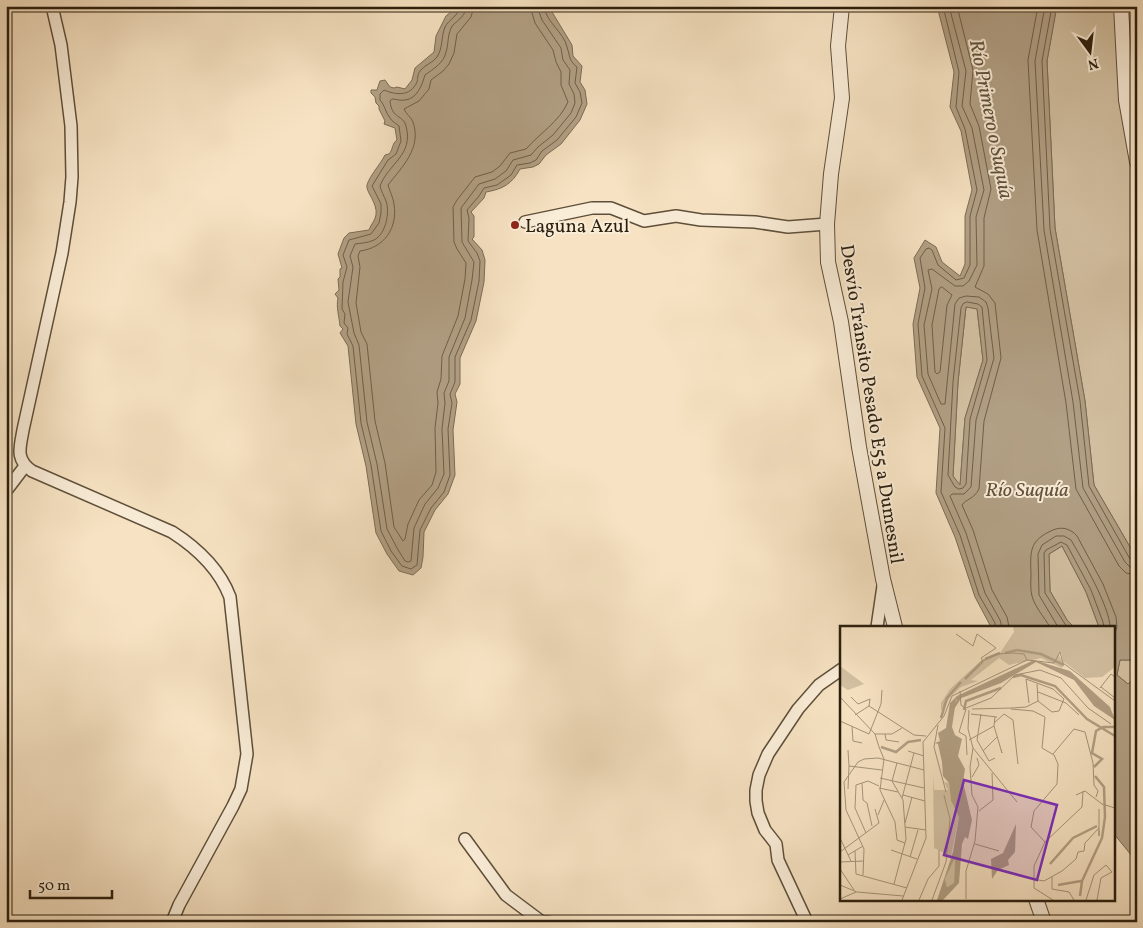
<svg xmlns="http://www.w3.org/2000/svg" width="1143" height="928" font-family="Vollkorn,serif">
<rect width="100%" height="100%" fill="#f7e3c3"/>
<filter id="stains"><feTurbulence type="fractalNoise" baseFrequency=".004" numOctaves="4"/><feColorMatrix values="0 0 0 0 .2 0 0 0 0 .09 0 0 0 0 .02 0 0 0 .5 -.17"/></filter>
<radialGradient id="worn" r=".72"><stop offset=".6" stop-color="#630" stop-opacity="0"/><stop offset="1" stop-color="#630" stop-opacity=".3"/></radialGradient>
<g fill="#d4c2a4" stroke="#807058">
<polygon points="1072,6 1117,6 1137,12 1137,559 1094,485 1085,401 1055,228 1047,61 1056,9"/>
<polygon points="966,307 977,308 983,360 965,418 960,486 953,476 958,382"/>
<polygon points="1062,546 1086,592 1099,627 1074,627 1067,620 1050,591 1049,554"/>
<polygon points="1120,660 1131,660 1136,668 1136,677 1128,684 1117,675"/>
</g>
<g fill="#b2a085" stroke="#7c6c55" fill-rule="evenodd">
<path d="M458,6l91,1 23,38 1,11 9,10 -2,16 5,8 2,14 -7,16 -19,24 -15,11 -7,9 -6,3 -13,2c-8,15 -17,20 -34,23l-2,6 -13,14 3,4v21l-2,2 10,11 3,10 -1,22 -8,39 -16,37v26l-5,10 2,8 -4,28 2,45 -7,19 -13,16 -11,22 -1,25 -2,11 -8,7 -14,-4 -12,-17 -11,-21 -10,-67 -10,-42 -8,-78 -8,-13 3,-4 -3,-3c-1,-10 -4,-19 -2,-28l-3,-4 4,-4 -1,-11 2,-2v-8l2,-1 -4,-14 6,-16 5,-5 20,-3c2,-6 6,-9 7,-15 2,-12 -11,-24 -9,-30 3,-10 13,-20 18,-30l4,-1c4,-4 3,-11 8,-14l-2,-12 -11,-4 1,-3 -6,-12v-3l-3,-3 -1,-6 -4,-4v-3h6l3,-9 5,-1 5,7 4,1 3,-1 8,2 7,-9 3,-12 19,-16 2,-16 10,-20z"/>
<path d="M937,6h120l-10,55 8,167 30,173 9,84 43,74v307l-5,-10 -18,-22v-207h-15l-13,-35 -24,-46 -13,8 1,37 17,29 7,7h-83l-16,-30 -20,-60 -19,-44 4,-65 -23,-51 -4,-53 7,-36 -6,-30 11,-18 11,7 6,15 18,14 5,-12v-48l7,-26 -11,-59 -11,-24 4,-35zM966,307l11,2 6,51 -18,58 -5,67 -7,-9 5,-94zM1120,660h11l5,8v9l-8,7 -11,-9z"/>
</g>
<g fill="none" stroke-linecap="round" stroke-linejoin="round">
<g stroke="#6e5f49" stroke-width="1">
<path d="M460,6c-1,10 -11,13 -15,21 -4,10 -2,21 -8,30 -4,6 -13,8 -17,14 -3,4 -2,8 -3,11 -7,15 -21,13 -33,8l-4,4v6c5,5 5,12 10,18 2,4 6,5 9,8l2,15 -5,13 -8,6 -16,26 9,18v9l-2,10 -8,11 -22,6 -6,15 4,12 -4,15 -1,27 3,5 -1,9 4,5 -1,6 6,12 8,77 10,42 10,66 10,20 11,15 9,3 6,-4 3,-35 11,-22 13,-16 6,-17 -2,-46 4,-26 -2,-9 5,-12v-25l16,-37 8,-39 1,-20 -3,-8 -9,-12 1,-23 -2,-8 12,-14 5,-8 13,-3 14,-10 6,-10 13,-2 6,-3 6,-9 15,-11 19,-23 6,-14 -2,-11 -5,-9 2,-16c-8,-6 -7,-11 -10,-20 -3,-15 -21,-24 -23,-41"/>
<path d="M466,6c0,10 -7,13 -13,19 -6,8 -4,18 -7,27 -2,11 -13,17 -21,23 -3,10 -8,24 -20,25 -5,1 -9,-1 -13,-1l-2,2c2,19 13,13 16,25 8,29 -18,38 -26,60 1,5 4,10 6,15 4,11 0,33 -12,39 -6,3 -13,3 -19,4l-5,12 3,11 -5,35 6,31 5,12 8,77 10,42 10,65 10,19 8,13 3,1 3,-1 3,-33 11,-24 13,-16 6,-14 -2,-45 3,-26 -1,-10 5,-12v-24l16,-39 7,-38 2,-18 -12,-20 -1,-34 18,-24 16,-5 11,-8 7,-11 18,-5 7,-8 15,-12 18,-22 4,-10 -1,-9 -5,-10 1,-14 -7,-10 -2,-12 -19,-28 -5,-14"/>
<path d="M474,6l-3,11 -14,17 -3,19 -5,11 -6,7 -12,9 -2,9 -10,12 -15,8c2,5 7,8 9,13 9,26 -11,45 -25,63 2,7 5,12 6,19 4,24 -10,44 -34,47l-2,5 2,11 -4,36 5,29 6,12 8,77 10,42 9,64 9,14 2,-2 3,-15 11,-24 13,-15 4,-13 -1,-44 3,-25 -1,-11 4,-13 1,-23 16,-40 7,-37 1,-16 -9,-14 -3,-7 -1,-35 4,-7 18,-23 17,-5 8,-6 10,-13 16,-4c14,-16 33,-27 42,-47l-7,-17v-13l-5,-10 -3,-12 -18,-27 -5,-17"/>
<polyline points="943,6 959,72 956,107 965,129 977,190 970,216 970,265 964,278 956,280 938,265 932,250 929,248 926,249 920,258 925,288 918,324 922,376 945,428 941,492 960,535 979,595 995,623 995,627"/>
<polyline points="949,6 966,71 962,106 972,128 984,190 976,217 977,265 969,281 963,286 955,286 932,269 928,270 932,289 924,325 928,374 941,404 945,404 955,304 959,298 966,296 979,297 986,302 988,308 994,358 976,420 971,487 964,494 952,494 950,496 966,533 985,593 1000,620 1002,627"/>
<path d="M957,6l16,64 -3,34 9,22 12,63 -7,29v48l-9,21 13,7 7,9 6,55 -17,63 -5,68c-5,10 -13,10 -17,16l11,25 19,60 15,27 2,10"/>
<polyline points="1038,6 1028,60 1037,230 1066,403 1076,489 1119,566 1126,573 1137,575"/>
<polyline points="1045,6 1035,61 1044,230 1073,402 1083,488 1125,562 1130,567 1137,568"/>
<polyline points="1052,6 1042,61 1050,229 1080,401 1089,486 1130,559 1137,561"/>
<polygon points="942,287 952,295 947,305 940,372 937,374 935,372 932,325 939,289"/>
<polygon points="967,302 978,304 982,307 987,360 970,419 966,484 963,488 959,489 955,487 948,475 953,382 961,308 963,304"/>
<path d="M1050,627c-6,-10 -15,-20 -18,-31 -2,-7 -1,-15 -1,-23 -1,-23 -1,-33 22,-43 9,-4 18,-1 24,6l26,48 13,33 1,10 -3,9"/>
<path d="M1058,627l-19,-32 -1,-41 4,-9 14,-9h8l7,4c11,19 39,67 39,87"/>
<polyline points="1067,627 1045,593 1044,553 1046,550 1061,542 1067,545 1091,590 1103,622 1104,627"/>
</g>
<defs>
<g id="minor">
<path d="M52,6l9,39 10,81 1,51 -2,25 -8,51 -39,177c-3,18 -8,29 9,41l140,61c25,16 47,36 58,65l17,157 -6,35 -8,17 -54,99 -7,17"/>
<polyline points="525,222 592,208 611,208 644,221 676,216 701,220 755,222 788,227 827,224"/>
<polyline points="6,491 25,466"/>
<polyline points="877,627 883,586"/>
<polyline points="465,839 506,895 542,922 548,922"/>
<polyline points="807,922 778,860 776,844 765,830 758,813 756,801 756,790 759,775 768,754 798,709 819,685 842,669"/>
</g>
<g id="tertiary">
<polyline points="842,6 838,46 842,98 831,174 827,224 828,262 841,322 859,447 883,579 895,627"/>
<polyline points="1121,6 1126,100 1137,162"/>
<polyline points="1036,899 1044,922"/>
</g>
</defs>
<use href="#minor" stroke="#5e4f3a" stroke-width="14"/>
<use href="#tertiary" stroke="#5e4f3a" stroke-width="16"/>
<use href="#minor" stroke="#faedd8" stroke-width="11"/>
<use href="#tertiary" stroke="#faedd8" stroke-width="14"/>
</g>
<circle fill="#8f2418" stroke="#faedd8" stroke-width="2" cx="515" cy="225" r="5"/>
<g text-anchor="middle" stroke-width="4" stroke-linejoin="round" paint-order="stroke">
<g font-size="19" fill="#2b1e0d" stroke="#faedd8" text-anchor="start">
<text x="525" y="232">Laguna Azul</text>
</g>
<g font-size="19" fill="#2b1e0d" stroke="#faedd8">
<text transform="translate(873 404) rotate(81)" y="7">Desvío Tránsito Pesado E55 a Dumesnil</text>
</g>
<g font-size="20" font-style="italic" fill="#61523d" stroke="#faedd8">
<text transform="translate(992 119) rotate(79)" y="7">Río Primero o Suquía</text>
<text x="1027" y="496">Río Suquía</text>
</g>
</g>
<g transform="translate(840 626)">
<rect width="275" height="275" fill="#f7e3c3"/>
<path d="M173,1h102v40l-13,10 -17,1 -22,-17 -2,-9 -3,2 6,10 -2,4 -21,-10 -32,7 -10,-7 -28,22 7,1 -17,6 -10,9 -10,15v-8l9,-14 34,-31 2,2 14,-7 14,-21zM0,40l24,18 -16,6 -8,-5zM93,149l1,15h14l-4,-8 5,1 2,18 8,16 -8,39 -17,-8zM115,232l-1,25 -7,4 -2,-8z" fill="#d4c2a4"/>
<path d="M194,34l36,11 40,36 5,13 -21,-14 -20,-26 -38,-18 -35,21 -45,17 -4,27 3,8 7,4 -4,17 7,13 -2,13 9,38 -4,19 -3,-2 -3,7 -3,39 -16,17h-6l16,-48 6,-35 -8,-16 -2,-18 -6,-7 -1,-14 -4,-18 -3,-1 5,-2 -2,-8 8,-5 4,-25 7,-7zM115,232l-1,25 -7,4 -2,-8zM176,198l-1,28 -7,8 1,5 -11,5 -6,9 -1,-20 12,-6z" fill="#b2a085" fill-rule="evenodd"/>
<path fill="none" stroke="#b2a085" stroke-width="2.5" d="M165,27l12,-3 24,4 23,11M145,33l15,-6M173,51l8,-2 34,11 32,33 28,17M125,53l18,-18M112,84l9,-14M124,84l2,-9 35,-13M101,92l6,-20 14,-16M41,121l15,5 12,-10 13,-2M254,141l8,-8 -10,-6 4,-22 7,-4h12M210,238l23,-26 24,-12M218,259l23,-4M240,270l2,-15 20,-43 3,-21 -1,-30 -9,-11"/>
<path fill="none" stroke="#a5947a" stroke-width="1" d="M116,8l17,12 4,-12 19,14 -15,10 2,3M143,35l14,-7 16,-1 11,1 3,6M197,58l1,17M261,61l14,11M260,62l11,-14 4,3M120,65l1,14 5,4M198,66l28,11 13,12M0,71l35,37 4,13M11,71l7,7 12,-5 -1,7 -14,9M29,80l45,29 12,1M126,82l25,-10 24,-23 25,-5 21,8 27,30 23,16M172,82l14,-1 12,-6 14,11 7,-1 5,-12 -11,-10 -27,-10 3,24M126,83l-7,23 7,4 1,19M132,83l40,-1M171,83l22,2 12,6 -3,31 12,7 4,9 -1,20 -23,27 -3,16 14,15 -11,24v22l19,12M131,88l26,3M141,88l-4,26 12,21 6,-3M155,91l-1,9 8,27 -1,-3M0,95l29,13 12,-30 1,-14M154,97l10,-9 9,6 5,44M98,99l-4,22 12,45M12,100l1,15 9,2M35,108h17l10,-6M45,108l1,6 13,2M129,114l25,-14M39,121l5,12 -4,31 15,32 2,18 8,3M133,122l44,54M8,124l1,16M68,125l16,5M143,125l14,-14M213,128l21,-25 11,3 8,31 1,22 4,6 -2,6M132,151l7,-12 -2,-7M40,152l44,10M22,157l-6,2 -1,23 11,25M39,162l19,4M8,163l1,-23 33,4M63,169l22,6M236,169l9,-4 17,13 13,4M62,172l12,-45M139,185l14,-11 -1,-27M38,189l6,-15M65,197l7,-26M32,200l-5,-23 -4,-3 -1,-17 6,-2 11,5M65,201l21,3M259,204v6v-27M0,212l11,23M205,216l37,-35 1,-16M135,218l24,7M51,224l26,9M15,225l1,23M0,226l39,-29 -4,-14M8,229l15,-9M70,231l8,-27M0,236l24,-1M0,243l14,21M16,248l51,14M23,249l1,-26 -18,-39 -2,-28 14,-20 6,-3 14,-1 46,12M212,251v12l17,3 5,8M193,253l11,2 18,-10 14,-12 2,-7 6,-1 1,-8 14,-15M54,258l12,-45 -3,-39 -11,-19 5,-18M0,259l17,7 46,4M0,273l16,-7M126,273v-28l9,-30 3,-34 -6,-12 -2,-28 3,-19 -5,-19 1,-19M62,274l24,-62 -3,-96 21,-26 8,-20 75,-36 27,3 6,-11 3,11 52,38M79,274l9,-21 11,-13v-16M92,274l14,-38 4,-43 -6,-24M246,274l8,-25 12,-10 6,7 -11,6 -4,22"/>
<path fill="#7b2cbf" fill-opacity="0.15" stroke="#7b2cbf" stroke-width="2.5" d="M124,154l93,25 -20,75 -93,-25z"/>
<rect width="275" height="275" fill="none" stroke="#2b1e0d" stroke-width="2.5"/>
</g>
<rect width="1143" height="928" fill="none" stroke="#f7e3c3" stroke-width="25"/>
<rect x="8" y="8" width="1128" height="913" fill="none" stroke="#2b1e0d" stroke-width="2.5"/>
<rect x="12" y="12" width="1118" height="903" fill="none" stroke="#2b1e0d"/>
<g transform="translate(1090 52) rotate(165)" stroke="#faedd8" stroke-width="4" paint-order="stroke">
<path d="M0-4L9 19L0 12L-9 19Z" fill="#2b1e0d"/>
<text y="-8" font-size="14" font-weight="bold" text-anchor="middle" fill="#2b1e0d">N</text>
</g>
<path d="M30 890v8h82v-8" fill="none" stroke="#2b1e0d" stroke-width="2.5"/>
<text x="38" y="890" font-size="15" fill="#2b1e0d" stroke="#faedd8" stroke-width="4" paint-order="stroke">50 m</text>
<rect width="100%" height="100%" filter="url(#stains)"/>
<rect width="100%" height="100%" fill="url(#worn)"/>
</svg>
